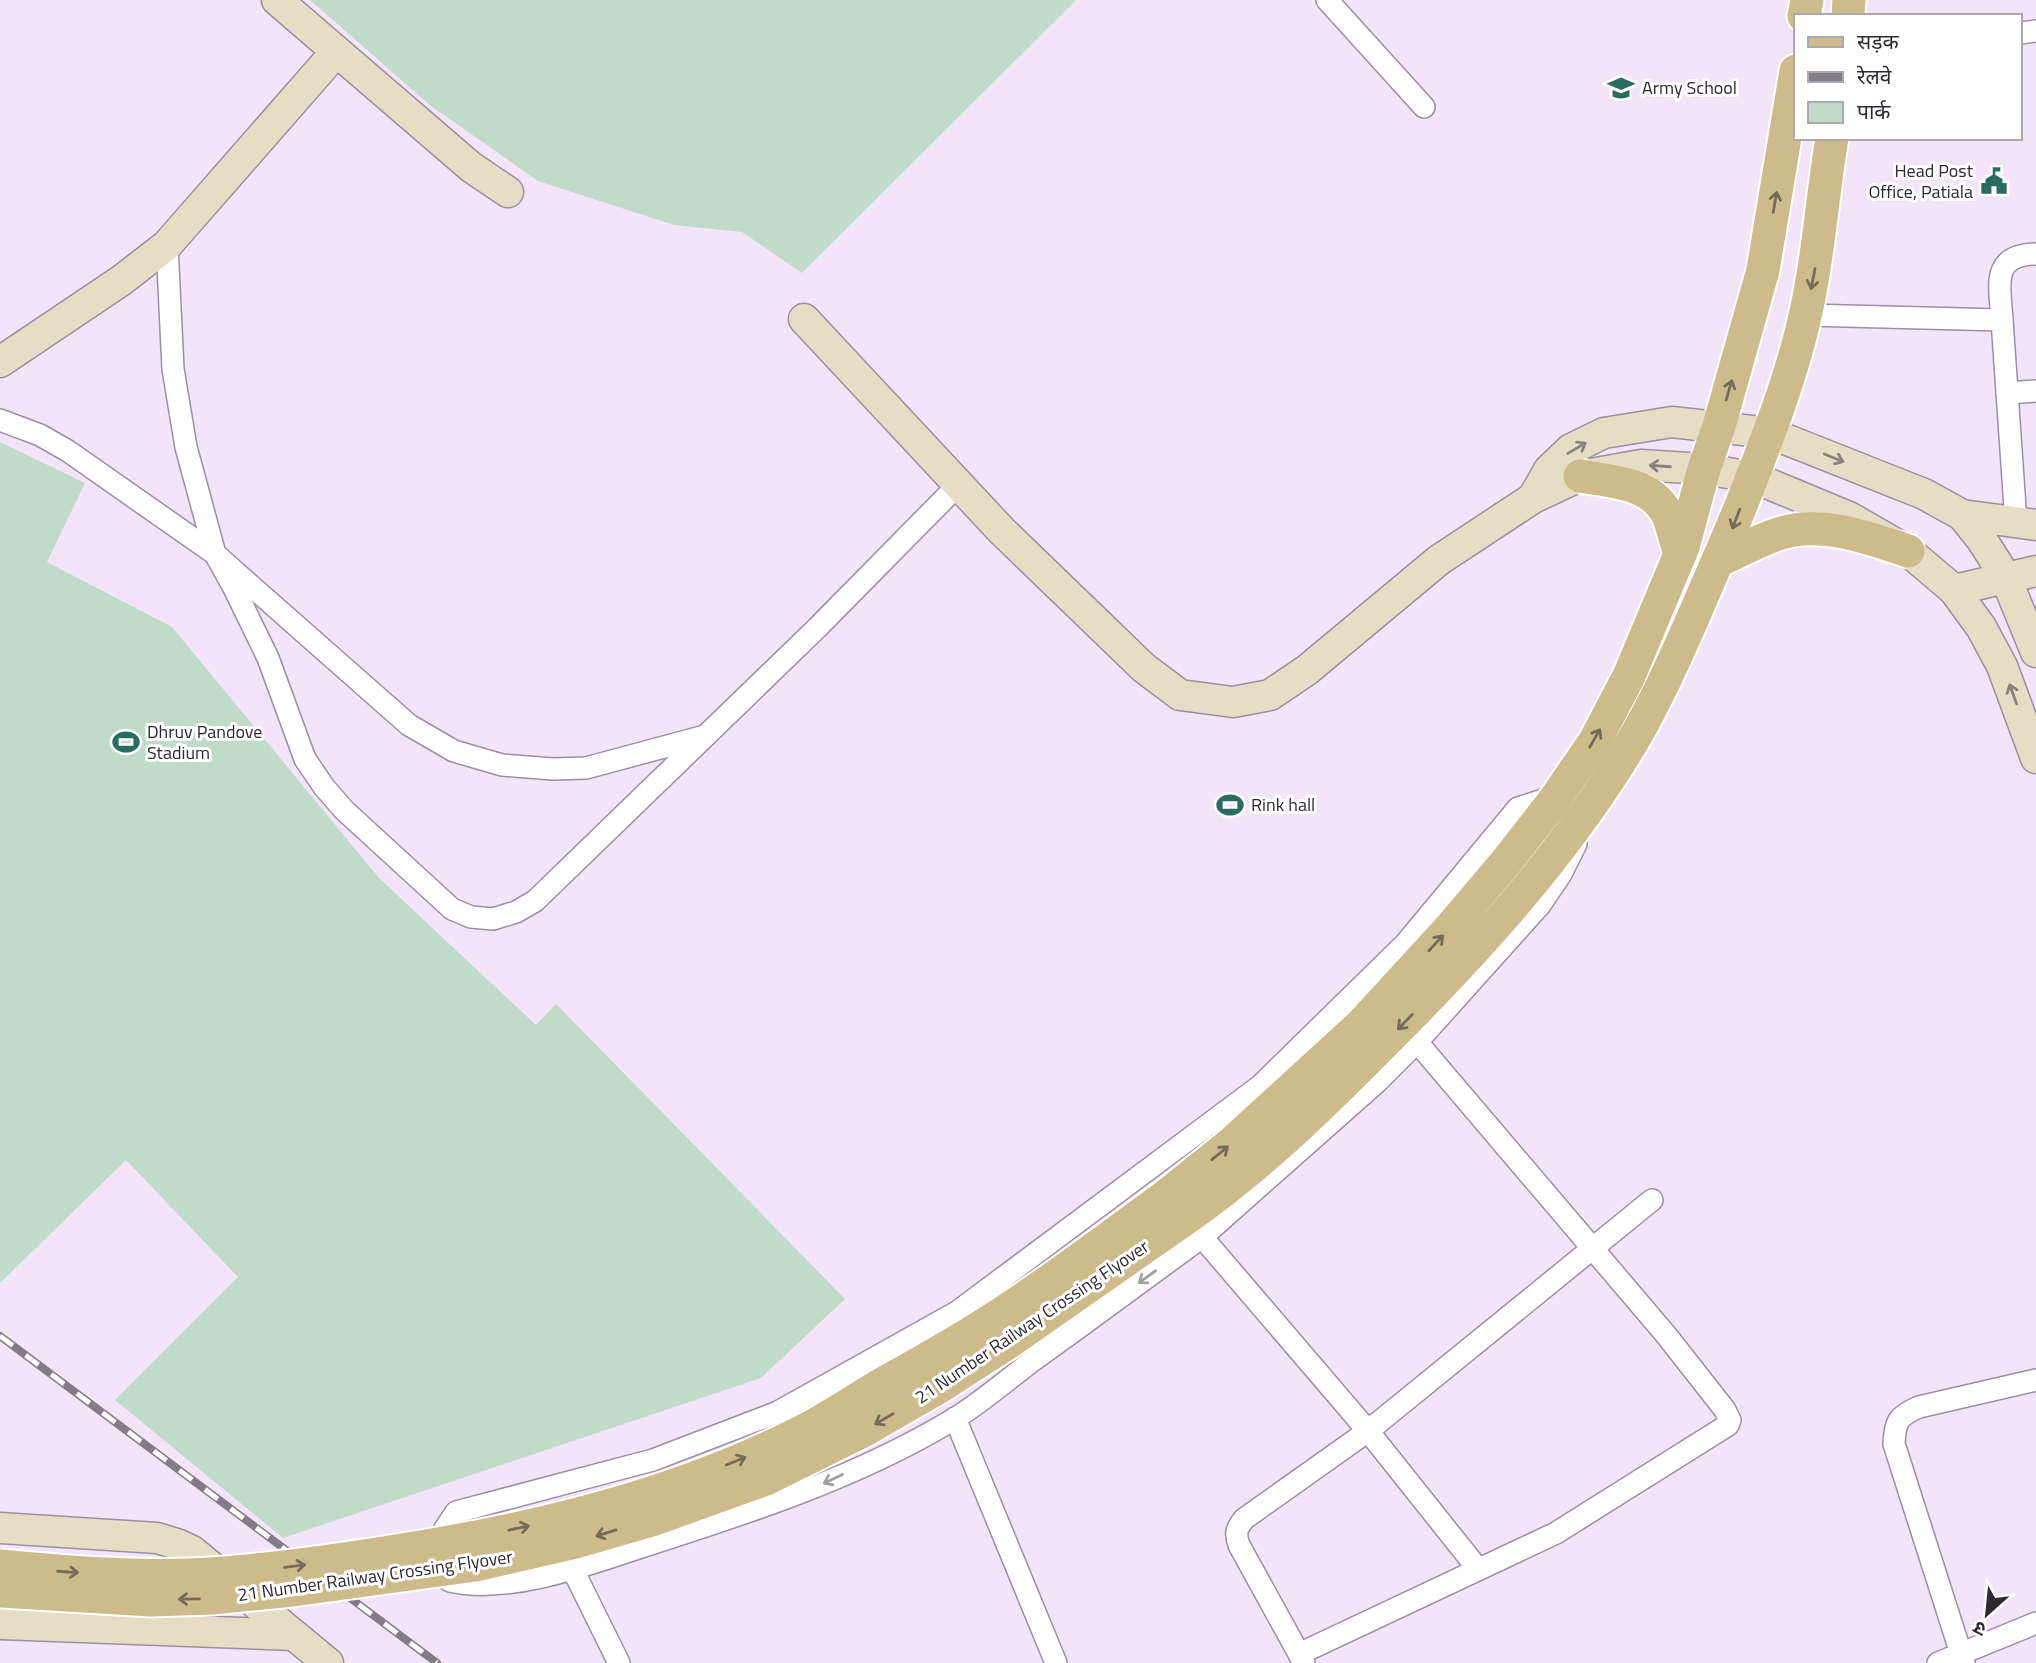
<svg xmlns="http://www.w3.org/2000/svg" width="2036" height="1663" font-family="'Titillium Web','Noto Sans Devanagari',sans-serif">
<rect width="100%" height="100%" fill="#f3e4fa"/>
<g fill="#c1dbc9">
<polygon points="310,0 1076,0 802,273 742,232 674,225 538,181 431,106"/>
<polygon points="0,442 85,483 47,562 172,627 379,878 536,1025 556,1004 845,1299 761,1378 283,1538 115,1400 238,1277 126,1160 0,1283"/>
</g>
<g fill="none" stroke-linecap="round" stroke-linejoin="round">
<defs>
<g id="street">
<polyline points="1327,0 1424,107"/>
<polyline points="2020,33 2036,31"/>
<polyline points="167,245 173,369 186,447 215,554 234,588 268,658 305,759 324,787 344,810 452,909 471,917 493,919 516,912 535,901 817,628 959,484"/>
<polyline points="1806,315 2002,320 2016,522"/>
<path d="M2002,320c-2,-34 -12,-65 34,-66"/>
<polyline points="2007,393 2036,391"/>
<polyline points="0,420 40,435 68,451 215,554 409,725 454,751 502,765 553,769 586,768 705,736"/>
<path d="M1202,1237c-56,41 -111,82 -167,122 -27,20 -53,43 -81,60 -99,60 -210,95 -319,130 -53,18 -130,45 -185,32l-9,-46 15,-23 197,-52 125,-48 179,-100 303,-226 146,-143 112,-135 38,-12"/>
<polyline points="955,1418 1056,1663"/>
<polyline points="1478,1569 1368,1431 1202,1237 1377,1082 1417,1042 1540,905 1561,874 1576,844"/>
<polyline points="573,1570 619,1663"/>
<polyline points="1299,1654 1556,1533 1728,1425 1730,1420 1725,1410 1667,1336 1417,1042"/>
<path d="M1304,1663l-65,-118c-4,-11 -3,-16 5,-26l124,-88 284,-231"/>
<polyline points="1938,1663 2036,1623"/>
<path d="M1964,1663l-70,-219c1,-23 4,-28 25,-37l117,-27"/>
</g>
<g id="secondary">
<polyline points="277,0 471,167 508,192"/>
<polyline points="804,319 1002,531 1144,668 1180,695 1233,702 1270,695 1307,670 1439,560 1533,498 1580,476 1641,465 1704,469 1752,477 1849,517 1908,551 1954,590 1981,627 2002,666 2036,758"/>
<polyline points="0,362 122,280 167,245 336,52"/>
<polyline points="1533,498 1549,470 1571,449 1604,433 1672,422 1770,433 1924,494 1962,515 2036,525"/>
<polyline points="1962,515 1982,540 2005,576 2036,652"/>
<polyline points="1954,590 2036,571"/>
<polyline points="0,1528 157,1538 177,1544 192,1551 328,1663"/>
<polyline points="0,1624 294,1635"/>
</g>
<g id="primary">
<polyline points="1804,16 1807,0"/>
<polyline points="1848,16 1849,0"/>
<path d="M1580,476c33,6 74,6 89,42 4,11 7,24 11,36"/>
<path d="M1720,560c18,-8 36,-18 55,-25 44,-16 91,2 133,16"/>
<polyline points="1167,1195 1233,1142 1362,1024 1451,927 1506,862 1553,802 1595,741 1629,676 1683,547 1704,469 1719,426 1763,270 1796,71"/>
<path d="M1185,1219c77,-54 140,-116 205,-182 86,-86 168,-176 233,-280 29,-46 51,-96 73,-146 16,-38 33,-75 48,-113 24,-61 48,-122 62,-186 13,-58 16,-115 26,-174"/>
</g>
</defs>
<use href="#street" stroke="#9c8fa3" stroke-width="24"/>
<use href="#secondary" stroke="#9c8fa3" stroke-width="33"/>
<use href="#primary" stroke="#fff" stroke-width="37"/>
<use href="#street" stroke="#fff" stroke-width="21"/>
<use href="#secondary" stroke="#e7ddc5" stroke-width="30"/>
<use href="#primary" stroke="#cebb8b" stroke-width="33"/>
<defs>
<polyline id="rail" points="0,1336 437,1663"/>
</defs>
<use href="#rail" stroke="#847b89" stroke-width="8"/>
<use href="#rail" stroke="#fff" stroke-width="5" stroke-dasharray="16" stroke-linecap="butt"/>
<defs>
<g id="primary-bridge">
<path d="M0,1566c63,6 126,11 189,9 70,-3 139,-13 207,-24 140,-22 278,-55 405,-119 26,-13 51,-30 76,-45 50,-28 100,-56 146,-88 49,-33 96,-69 144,-104"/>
<polyline points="0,1591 151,1600 212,1598 293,1590 476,1565 576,1542 652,1520 766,1479 863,1431 941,1386 1006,1344 1185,1219"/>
</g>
</defs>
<use href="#primary-bridge" stroke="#fff" stroke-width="37" stroke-linecap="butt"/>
<use href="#primary-bridge" stroke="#cebb8b" stroke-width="33"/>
</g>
<defs><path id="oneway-shaft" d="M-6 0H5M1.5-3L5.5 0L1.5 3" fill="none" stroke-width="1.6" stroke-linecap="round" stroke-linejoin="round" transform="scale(1.75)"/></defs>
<g stroke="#766b5a">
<use href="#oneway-shaft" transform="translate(1775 202) rotate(-80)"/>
<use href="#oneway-shaft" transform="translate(1813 279) rotate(101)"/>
<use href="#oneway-shaft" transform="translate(1729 390) rotate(-74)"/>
<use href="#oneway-shaft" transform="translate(1736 519) rotate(111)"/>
<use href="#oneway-shaft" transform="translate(1595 738) rotate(-60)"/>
<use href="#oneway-shaft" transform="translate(1436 943) rotate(-47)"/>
<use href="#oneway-shaft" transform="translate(1405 1022) rotate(134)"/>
<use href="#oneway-shaft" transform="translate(1220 1153) rotate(-39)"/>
<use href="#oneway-shaft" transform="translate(884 1419) rotate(150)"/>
<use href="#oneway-shaft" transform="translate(736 1461) rotate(-22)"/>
<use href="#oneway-shaft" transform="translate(519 1528) rotate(-12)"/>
<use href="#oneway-shaft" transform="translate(606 1533) rotate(163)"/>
<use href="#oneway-shaft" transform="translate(295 1566) rotate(-8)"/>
<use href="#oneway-shaft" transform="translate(68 1572) rotate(4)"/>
<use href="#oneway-shaft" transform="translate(189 1599) rotate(179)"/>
</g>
<g stroke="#8a837b">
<use href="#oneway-shaft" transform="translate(1577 448) rotate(-31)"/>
<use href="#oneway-shaft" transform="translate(1834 458) rotate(22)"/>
<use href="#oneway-shaft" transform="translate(1660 466) rotate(-176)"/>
<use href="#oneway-shaft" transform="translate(2013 694) rotate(-110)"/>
</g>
<g stroke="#a19fa2">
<use href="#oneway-shaft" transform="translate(1147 1277) rotate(144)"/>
<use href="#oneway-shaft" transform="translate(833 1479) rotate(155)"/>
</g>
<defs>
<symbol id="school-bare" viewBox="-9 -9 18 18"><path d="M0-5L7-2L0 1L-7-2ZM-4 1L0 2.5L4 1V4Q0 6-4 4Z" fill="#296d60" stroke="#fff" stroke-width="2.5" paint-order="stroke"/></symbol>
<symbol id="civic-bare" viewBox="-9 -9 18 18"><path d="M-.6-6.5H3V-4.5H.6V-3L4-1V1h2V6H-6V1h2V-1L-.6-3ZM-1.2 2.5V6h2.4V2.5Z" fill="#296d60" stroke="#fff" stroke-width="2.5" paint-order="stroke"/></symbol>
<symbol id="stadium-bare" viewBox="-9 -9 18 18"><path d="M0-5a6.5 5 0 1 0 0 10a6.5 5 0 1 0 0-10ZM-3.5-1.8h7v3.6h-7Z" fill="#296d60" stroke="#fff" stroke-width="2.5" paint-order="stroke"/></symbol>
</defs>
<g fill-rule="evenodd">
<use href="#school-bare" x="1602" y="69" width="38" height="38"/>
<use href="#civic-bare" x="1975" y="162" width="38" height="38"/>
<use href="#stadium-bare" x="107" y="723" width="38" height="38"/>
<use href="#stadium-bare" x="1211" y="786" width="38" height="38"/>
</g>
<g text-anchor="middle" stroke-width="6" stroke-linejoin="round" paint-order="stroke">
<g font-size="18" fill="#2e2931" stroke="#fff" text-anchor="start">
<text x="1642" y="94">Army School</text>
<text x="1973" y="177" text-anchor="end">Head Post<tspan x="1973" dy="21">Office, Patiala</tspan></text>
<text x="147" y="738">Dhruv Pandove<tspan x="147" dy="21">Stadium</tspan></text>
<text x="1251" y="811">Rink hall</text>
</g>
<g font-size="18" fill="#2e2931" stroke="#fff">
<text transform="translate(1032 1322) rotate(-34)" y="6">21 Number Railway Crossing Flyover</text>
<text transform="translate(375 1576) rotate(-8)" y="6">21 Number Railway Crossing Flyover</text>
</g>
</g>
<rect x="1794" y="14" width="228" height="126" fill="#ffffff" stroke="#aba9ad" stroke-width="2"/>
<rect x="1808" y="37" width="35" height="10" fill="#cebb8b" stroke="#aba9ad" stroke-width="2"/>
<text x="1857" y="49" font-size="21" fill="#2e2931">सड़क</text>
<rect x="1808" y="72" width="35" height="10" fill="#847b89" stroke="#aba9ad" stroke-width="2"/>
<text x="1857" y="84" font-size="21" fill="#2e2931">रेलवे</text>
<rect x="1808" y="102" width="35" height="21" fill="#c1dbc9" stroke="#aba9ad" stroke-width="2"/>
<text x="1857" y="119" font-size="21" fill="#2e2931">पार्क</text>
<g transform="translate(1987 1614) rotate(207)" stroke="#ffffff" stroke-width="5" paint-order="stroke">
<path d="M0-5L12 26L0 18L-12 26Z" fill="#2e2931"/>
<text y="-10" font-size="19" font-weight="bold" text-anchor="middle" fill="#2e2931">उ</text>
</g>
</svg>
